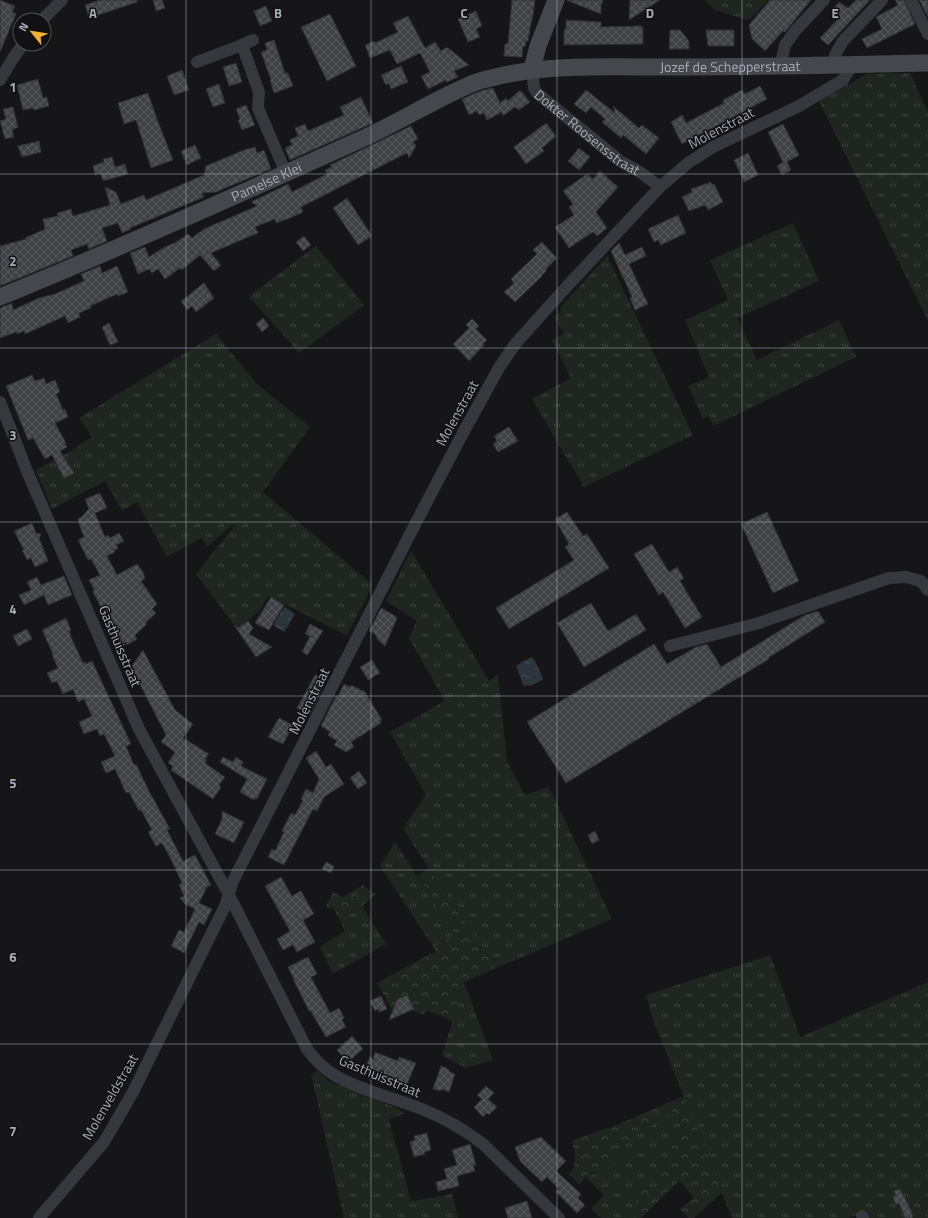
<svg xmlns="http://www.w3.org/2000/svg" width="928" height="1218" font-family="'Titillium Web',sans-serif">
<defs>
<pattern id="grass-tufts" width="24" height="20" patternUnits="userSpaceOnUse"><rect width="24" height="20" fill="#1e261f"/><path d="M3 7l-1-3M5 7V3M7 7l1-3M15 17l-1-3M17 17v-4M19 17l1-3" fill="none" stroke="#3c433d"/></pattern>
<pattern id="forest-crowns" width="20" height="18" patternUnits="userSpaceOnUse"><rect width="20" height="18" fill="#1e261f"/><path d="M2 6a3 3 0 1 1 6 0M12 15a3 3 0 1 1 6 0" fill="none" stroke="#3c433d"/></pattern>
<pattern id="water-ripples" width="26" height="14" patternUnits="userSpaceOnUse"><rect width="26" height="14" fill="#2c353c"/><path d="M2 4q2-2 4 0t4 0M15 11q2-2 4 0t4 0" fill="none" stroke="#485056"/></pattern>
<pattern id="building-cross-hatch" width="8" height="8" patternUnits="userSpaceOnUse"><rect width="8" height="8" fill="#404145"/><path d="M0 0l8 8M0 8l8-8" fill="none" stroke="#595a5e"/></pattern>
</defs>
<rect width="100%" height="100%" fill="#161618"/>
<g fill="url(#grass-tufts)">
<polygon points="705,0 768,0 749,20 715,10"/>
<polygon points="910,73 928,112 928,321 819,101 867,74"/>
<polygon points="793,223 819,281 737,318 757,360 839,320 856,357 713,426 709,416 703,419 688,386 709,377 685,320 728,300 710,260"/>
<polygon points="316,246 364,305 299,353 249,296"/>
<polygon points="607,256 693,435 584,487 532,399 571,378 552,340 564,333 554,317 562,311 560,308"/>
<polygon points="216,334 257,384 310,427 263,492 373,585 347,635 268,596 259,611 237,629 196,574 236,524 231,526 208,546 201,538 167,557 137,502 122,510 105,481 52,509 36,470 69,452 92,437 79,418"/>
<polygon points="411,551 489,681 498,675 507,761 525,795 549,787 612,919 496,968 403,829 426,795 390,732 445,701 409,638 417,621 386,601"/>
<polygon points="395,842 455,934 434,948 380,866"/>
<polygon points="362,906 386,944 333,974 320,947 345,931 339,918"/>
<polygon points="770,955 800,1037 928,982 928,1218 865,1218 863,1213 848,1218 732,1218 653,1019 646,995"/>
<polygon points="464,982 493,1060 466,1068 442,1056"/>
<polygon points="318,1071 330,1082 394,1107 405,1113 389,1120 411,1201 452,1194 458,1218 344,1218 311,1074"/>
<polygon points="673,1112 685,1133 668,1155 666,1167 659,1177 657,1190 652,1193 643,1185 634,1199 641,1205 628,1218 601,1218 591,1209 604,1195 585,1177 596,1173 621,1144 626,1140"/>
</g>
<g fill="url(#forest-crowns)">
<polygon points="429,868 496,968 464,982 453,1021 426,1010 424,1015 413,1011 407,1001 392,1010 377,983 436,951 434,948 455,934 418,876"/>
<polygon points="363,885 376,894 362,906 339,918 333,907 328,909 326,906 333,892 343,897"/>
<path d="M684,1096l38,96 -28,26h-6l-8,-9 14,-12 -15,-16 -38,37h-13l13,-13 -7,-6 -2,-7 7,-7h4l9,8 5,-3 2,-13 7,-10 5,-23 14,-11 -12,-21 -52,32 2,8 -4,10 -33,14 -6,9 -11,-11 5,-6c0,-5 2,-10 1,-14 -1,-5 -2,-8 -2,-14l41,-14z"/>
</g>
<g fill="url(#water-ripples)">
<polygon points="285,607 295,614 284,632 273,625 283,609"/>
<polygon points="531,657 534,659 543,678 542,680 530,686 527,685 524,687 516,666"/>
</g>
<g fill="url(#building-cross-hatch)" stroke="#303034">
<polygon points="0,0 15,6 12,12 16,14 0,52"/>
<polygon points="100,0 137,0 137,2 89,18 85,5"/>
<polygon points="153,0 162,0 165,8 156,11"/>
<polygon points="512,0 535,0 533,15 530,28 528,41 526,41 525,47 523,46 522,57 519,57 504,56 505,44 508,44"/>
<polygon points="566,0 603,0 601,6 601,14"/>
<polygon points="630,0 660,0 629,20"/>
<polygon points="770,0 811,0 785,32 783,31 765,51 752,39 749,25"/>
<polygon points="856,0 870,0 828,45 820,38 840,17 832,10 839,2 848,8"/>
<polygon points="895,0 904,0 915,24 867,48 862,39 882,29 876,17 898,5"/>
<polygon points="919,0 928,0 928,17"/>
<polygon points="266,6 272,21 260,26 254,11"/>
<polygon points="476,11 482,26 476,29 480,37 468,42 458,19"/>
<polygon points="330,14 356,66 327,81 301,27"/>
<polygon points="408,16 425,48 435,42 441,51 445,48 448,48 469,65 454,71 458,77 447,82 446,80 428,89 421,76 430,72 420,53 397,64 390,50 370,58 365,45 374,41 375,43 398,32 393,23"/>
<polygon points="566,20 601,22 601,27 641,26 641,27 643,27 643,44 564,45 564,29 566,29"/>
<polygon points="670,30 680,30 689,41 689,49 669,49"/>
<polygon points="706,30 734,30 734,46 708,46"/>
<polygon points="274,40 285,73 288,73 293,86 274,93 270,80 271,80 261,52 267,50 265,43"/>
<polygon points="236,63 242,82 229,86 223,67"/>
<polygon points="401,66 408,82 391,89 389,83 386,85 381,75"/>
<polygon points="182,70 189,90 174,95 167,76"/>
<polygon points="38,79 43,98 47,97 49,106 34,110 33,108 23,110 17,85"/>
<polygon points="219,84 225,103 213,107 206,89"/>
<polygon points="760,86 767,99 682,144 671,122 682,115 686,123 724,103 723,100 742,90 745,94"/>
<polygon points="493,88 500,103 506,98 508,101 519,91 521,91 530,102 519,110 515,107 503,116 502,112 487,120 484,113 479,115 477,111 469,115 462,99 480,91"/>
<polygon points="586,90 615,113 613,106 639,128 642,125 659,138 646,154 623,135 621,138 602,122 605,119 591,107 586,113 574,104"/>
<polygon points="148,93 157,119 173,160 151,168 136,120 124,124 118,103"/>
<polygon points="361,97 373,123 290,160 285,148 292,145 290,140 298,136 295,128 305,124 308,131 344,115 340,107"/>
<polygon points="246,105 255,125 242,130 238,120 240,119 236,109"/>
<polygon points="13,107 18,127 12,130 14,137 5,139 0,121 6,119 3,109"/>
<polygon points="546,123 556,136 542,148 544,151 526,164 514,147"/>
<polygon points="783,124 799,155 787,162 791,170 782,175 777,166 783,162 768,132"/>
<polygon points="411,126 418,139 413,142 416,146 409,158 407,153 385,164 301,207 303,212 290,218 276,223 275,219 255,227 258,233 211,253 221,265 214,271 200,255 182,270 180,268 165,279 158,269 152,273 149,269 138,274 130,253 145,247 149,257 163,248 176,242 188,234 192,238 204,229 257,206 251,202 288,184 292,192 327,174 325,170 332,167 330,165"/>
<polygon points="39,141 41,152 22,157 18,146"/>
<polygon points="195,145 201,158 187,165 181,151"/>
<polygon points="255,147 257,153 264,150 271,169 216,192 202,193 204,197 130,228 131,229 122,233 118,223 102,228 107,241 89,249 87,244 71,250 73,256 0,286 0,246 26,239 25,238 45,229 43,219 58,216 57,213 71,209 73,216 110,205 105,187 116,192 121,204 144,195 146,200 204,175 206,166 249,148 249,149"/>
<polygon points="579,148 590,157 579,170 568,161"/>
<polygon points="748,153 758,175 744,182 734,160"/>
<polygon points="112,157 115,167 125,164 128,174 103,181 100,173 95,175 93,166 104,162 103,159"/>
<polygon points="600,171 618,187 596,212 607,228 597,236 593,232 569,248 555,227 574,215 569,207 573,204 563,191 587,174 593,179"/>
<polygon points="711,182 712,185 714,184 723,202 708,210 705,205 689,211 682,197 692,192 691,189"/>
<polygon points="347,198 372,236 358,245 333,208"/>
<polygon points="678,215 686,233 661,245 658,240 654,242 648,229"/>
<polygon points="304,236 311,245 303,251 296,242"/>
<polygon points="542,242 557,258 546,269 547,270 542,275 542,276 515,302 504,292 514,283 511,279 537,254 533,250"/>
<polygon points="619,243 625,255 642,247 646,256 629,264 648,304 635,310 630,298 632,297 611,251"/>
<polygon points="100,266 102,273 117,266 128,292 118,296 117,294 90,306 91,308 79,313 80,317 68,323 65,316 25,334 24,331 17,334 16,332 0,338 0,308 12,303 13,310 39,298 55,294 84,281 81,274"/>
<polygon points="204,283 214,298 196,312 192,306 187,310 181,301"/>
<polygon points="263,318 269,326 262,332 256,324"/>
<polygon points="472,319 479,326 476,329 487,340 483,344 484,345 469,361 453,344 469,328 466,325"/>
<polygon points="109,323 118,342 110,345 102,327"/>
<polygon points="32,375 35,381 44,378 46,384 55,380 60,392 56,394 63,410 65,409 68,417 55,423 66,443 65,444 67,447 60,451 74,473 64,478 52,455 45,459 33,438 28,440 6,386"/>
<polygon points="509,427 518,441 498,452 493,444 497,441 494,436"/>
<polygon points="100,493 107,508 95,513 105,537 108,535 110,538 119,533 124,541 116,545 118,548 114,550 115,552 107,556 117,575 137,564 143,572 145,579 141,581 157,604 152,609 156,613 146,622 146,625 135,635 137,639 127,645 126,643 121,645 93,592 94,589 89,580 100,575 91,559 88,560 78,540 84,537 79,524 78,519 83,516 84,514 89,509 85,499"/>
<polygon points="567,512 583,536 587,534 609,568 509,629 496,608 574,560 565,547 569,544 555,519"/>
<polygon points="767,512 799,581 773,593 741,524"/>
<polygon points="32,523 36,533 41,534 39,538 48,561 35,567 31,558 27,560 22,550 24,550 14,531"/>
<polygon points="652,544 669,572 677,567 684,578 680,581 702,617 685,628 663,592 659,595 634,554"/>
<polygon points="64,576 72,595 48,605 44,595 24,605 19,595 31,590 27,582 37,577 41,585"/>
<polygon points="271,597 284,605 269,630 255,623"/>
<polygon points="591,603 608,631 636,614 646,630 584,667 557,623"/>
<polygon points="381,608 392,614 397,618 385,646 378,640 375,634 369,631"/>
<polygon points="818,611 825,622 768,658 769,659 566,783 527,722 654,644 667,664 696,647 707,644 721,667 805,615"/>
<polygon points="66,618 71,630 69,631 71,635 70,635 83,663 85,662 86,664 92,661 131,744 126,746 134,765 136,764 149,791 170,829 167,830 183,861 195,855 211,885 207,887 199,903 212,909 204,925 199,922 184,953 171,946 179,930 184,932 195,909 185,904 180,898 184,896 179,885 182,883 172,861 162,843 156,846 148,832 152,830 141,810 139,811 129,792 126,793 115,769 106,773 101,762 115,756 104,734 100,736 97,729 84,734 79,722 92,716 84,699 78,702 73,689 63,694 57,681 52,683 47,673 58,668 52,655 53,654 42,630"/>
<polygon points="248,621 253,628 249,634 272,647 256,657 234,625 238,628"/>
<polygon points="310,624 323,631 307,655 302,652 310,636 305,634"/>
<polygon points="27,629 32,639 18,646 13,636"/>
<polygon points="143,650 175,710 193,724 183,738 209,754 205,759 207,760 205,763 225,777 219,785 221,787 213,799 171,770 173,766 168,763 175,752 161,742 166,735 131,667"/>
<polygon points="372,660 380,673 368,680 360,667"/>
<polygon points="315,675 326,680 321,689 322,690 310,714 297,708"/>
<polygon points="344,684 350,687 351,685 365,692 382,720 380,721 381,723 351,742 354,747 346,752 334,745 337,741 328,735 330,732 321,726 336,696 338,696"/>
<polygon points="279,718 293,725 283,744 268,737"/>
<polygon points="316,751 326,767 331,764 344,784 324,797 317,811 313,809 284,865 268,857 272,849 275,851 284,832 282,831 291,813 295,815 303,800 301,799 306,789 313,793 319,779 306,758"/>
<polygon points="223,757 233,762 236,757 243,762 241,766 267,779 257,799 255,798 254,800 240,792 247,779 220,762"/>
<polygon points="359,771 367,783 358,789 350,778"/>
<polygon points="222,811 244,822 234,843 215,834 222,819"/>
<polygon points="595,831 599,840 592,844 588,835"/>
<polygon points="326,862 334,866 331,873 322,869"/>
<polygon points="281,877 292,896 301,891 314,914 303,920 315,942 297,952 293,945 283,950 277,939 290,931 265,886"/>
<polygon points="308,957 317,974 311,977 330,1013 339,1008 344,1018 342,1020 346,1027 326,1037 310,1010 309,1011 293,979 294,979 288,967"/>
<polygon points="407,995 414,1009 389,1020 397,1000"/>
<polygon points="381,996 387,1009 379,1012 378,1009 375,1011 370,1001"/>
<polygon points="352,1036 363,1049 348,1062 337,1050"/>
<polygon points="375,1052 398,1061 399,1057 416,1063 407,1084 391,1079 392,1077 366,1067 370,1056 373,1060"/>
<polygon points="441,1066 448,1069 450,1072 455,1074 449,1092 442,1089 441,1091 433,1089"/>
<polygon points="486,1086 494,1093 488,1099 497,1107 489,1115 487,1113 483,1117 474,1107 482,1099 477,1095"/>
<polygon points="427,1133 431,1150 424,1152 425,1154 414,1157 410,1142 415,1140 414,1136"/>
<polygon points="541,1137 566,1161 556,1171 581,1194 578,1198 585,1205 577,1213 556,1192 559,1189 547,1177 542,1182 520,1161 515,1147"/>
<polygon points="470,1144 476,1165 473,1166 475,1171 457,1176 459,1186 438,1191 436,1182 447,1179 444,1169 457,1165 452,1150"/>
<polygon points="900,1189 911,1210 913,1218 905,1218 899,1203 896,1205 893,1196 896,1195 894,1191"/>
<polygon points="527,1201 532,1218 508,1218 505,1208"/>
</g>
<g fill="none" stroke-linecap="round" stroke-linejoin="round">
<g stroke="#37383d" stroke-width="12">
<polyline points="911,0 928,34"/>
<polyline points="42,20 62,0"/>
<polyline points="242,45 253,40"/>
<polyline points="197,62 242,45 259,92 258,108 286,173"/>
<polyline points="835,64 835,55 843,41 882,0"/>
<polyline points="780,67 785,45 795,31 824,0"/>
<path id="s1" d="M532,69l2,19 3,5 83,68 20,11 20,15"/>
<polyline points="0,80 12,60 23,44"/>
<path d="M0,402l27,69 112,258 90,166 78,154c8,11 17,20 29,27 26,15 58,22 86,33 22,9 42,20 61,35l76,74"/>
<polyline points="670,646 759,623 889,578 906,577 921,581 928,590"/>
<polyline points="862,1216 863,1218"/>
<polyline points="39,1218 104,1142 133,1092 225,906 233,881 409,536 464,431 500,366 516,343 570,283 660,187 688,163 713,147 799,106 843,80 852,65"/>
</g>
<g stroke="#45474d" stroke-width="17">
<polyline points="532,69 538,46 556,0"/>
<path id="s2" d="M0,297c120,-49 238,-102 355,-155 35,-15 67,-35 101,-51 9,-4 18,-9 27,-11 63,-18 134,-12 200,-13 82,0 163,-2 245,-4"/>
</g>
</g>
<path fill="none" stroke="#a8adb8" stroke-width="1" stroke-opacity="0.55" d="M186,0v1218M371,0v1218M557,0v1218M742,0v1218M0,174h928M0,348h928M0,522h928M0,696h928M0,870h928M0,1044h928"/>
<g text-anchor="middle" stroke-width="3" stroke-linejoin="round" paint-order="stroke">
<g font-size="14" fill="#a8adb8" stroke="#111113">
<text dy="5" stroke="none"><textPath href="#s2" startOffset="778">Jozef de Schepperstraat</textPath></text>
<text transform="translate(721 128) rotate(-28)" y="5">Molenstraat</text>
<text dy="5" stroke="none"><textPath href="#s1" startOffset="89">Dokter Roosensstraat</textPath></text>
<text dy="5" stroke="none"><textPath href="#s2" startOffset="290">Pamelse Klei</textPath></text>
<text transform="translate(457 413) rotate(-61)" y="5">Molenstraat</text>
<text transform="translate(120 646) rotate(67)" y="5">Gasthuisstraat</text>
<text transform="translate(309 701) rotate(-63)" y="5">Molenstraat</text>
<text transform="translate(380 1076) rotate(23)" y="5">Gasthuisstraat</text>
<text transform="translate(110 1097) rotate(-60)" y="5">Molenveldstraat</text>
</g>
</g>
<g font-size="13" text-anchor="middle" font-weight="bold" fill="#a8adb8" stroke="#111113" stroke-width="3" stroke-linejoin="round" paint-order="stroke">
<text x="93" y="18">A</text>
<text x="278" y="18">B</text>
<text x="464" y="18">C</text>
<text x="650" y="18">D</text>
<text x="835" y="18">E</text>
<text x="13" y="92">1</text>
<text x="13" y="266">2</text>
<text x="13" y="440">3</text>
<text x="13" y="614">4</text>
<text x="13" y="788">5</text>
<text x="13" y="962">6</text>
<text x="13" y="1136">7</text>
</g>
<g transform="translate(32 32) rotate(300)"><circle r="19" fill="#111113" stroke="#4d4f55"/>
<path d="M0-3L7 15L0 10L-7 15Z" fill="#f2b134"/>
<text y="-6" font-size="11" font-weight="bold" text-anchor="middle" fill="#a8adb8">N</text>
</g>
</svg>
